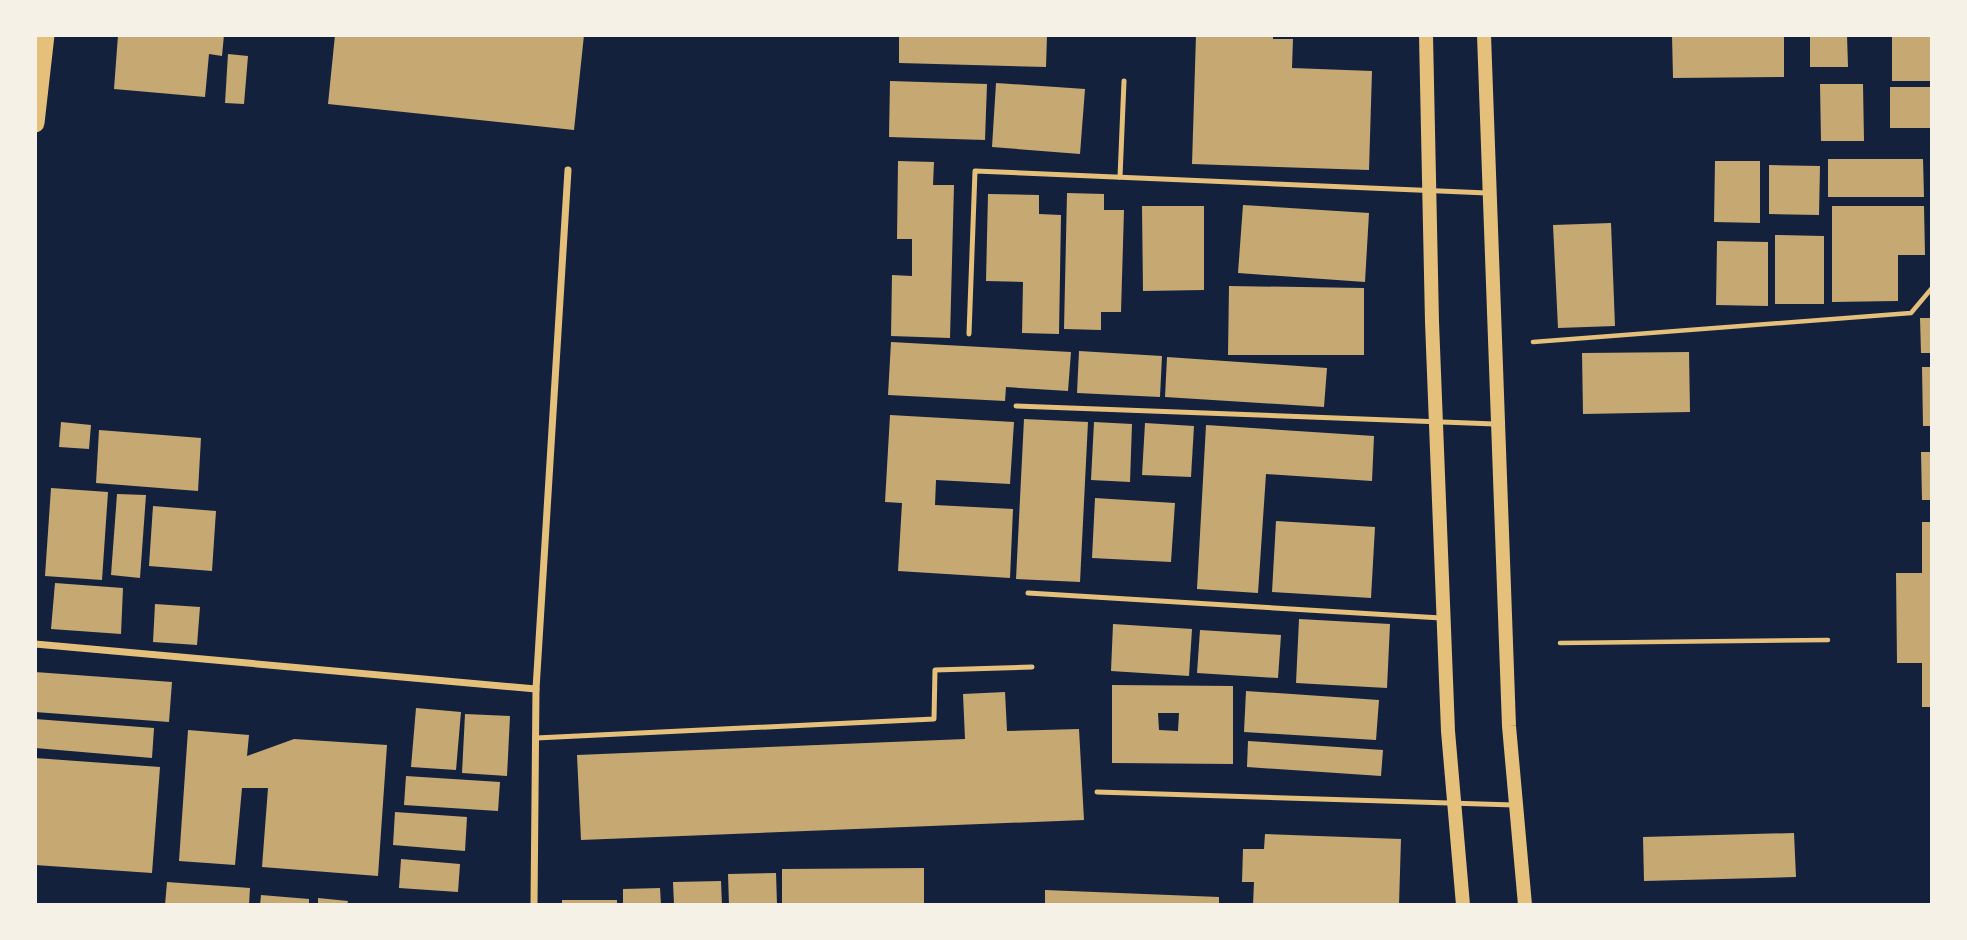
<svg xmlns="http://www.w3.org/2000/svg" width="1967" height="940" font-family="Montserrat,sans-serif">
<rect width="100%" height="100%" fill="#14213d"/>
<g fill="#c6a872" fill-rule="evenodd">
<polygon points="118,35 224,35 222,56 209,54 205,97 114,89"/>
<polygon points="335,35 584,35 574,130 328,104"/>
<polygon points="899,35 1047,35 1046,67 899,63"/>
<polygon points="1196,35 1273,35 1273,39 1293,39 1292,68 1372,71 1369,170 1192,164"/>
<polygon points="1672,35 1784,35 1784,77 1673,78"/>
<polygon points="1810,35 1847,35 1848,67 1810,67"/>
<rect x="1892" y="35" width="40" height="46"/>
<polygon points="228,54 248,56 244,104 225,103"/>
<polygon points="890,81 987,84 985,140 889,137"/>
<polygon points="996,83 1085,89 1080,154 992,147"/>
<polygon points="1820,84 1863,84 1864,141 1821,141"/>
<rect x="1890" y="87" width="42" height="41"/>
<polygon points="1828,159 1923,159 1924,197 1828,197"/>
<polygon points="898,161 934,162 933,185 954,185 950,338 891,336 892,275 912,276 912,239 897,239"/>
<polygon points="1715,161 1760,161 1760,223 1714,222"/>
<polygon points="1769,165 1820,166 1819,215 1769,214"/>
<polygon points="1067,193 1104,194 1104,210 1124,210 1121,312 1101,312 1101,330 1064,329"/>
<polygon points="988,194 1039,195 1039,214 1061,215 1059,334 1022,333 1023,282 986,281"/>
<polygon points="1243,205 1369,213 1365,282 1238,273"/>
<polygon points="1142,206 1204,206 1204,290 1143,291"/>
<polygon points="1832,206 1924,206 1925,255 1898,255 1898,301 1832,302"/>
<polygon points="1611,223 1615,326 1558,328 1553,225"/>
<polygon points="1775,235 1824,236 1824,304 1775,304"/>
<polygon points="1717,241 1768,242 1768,306 1716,305"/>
<polygon points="1229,286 1364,288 1364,355 1228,355"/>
<polygon points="1920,318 1932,318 1932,353 1921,353"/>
<polygon points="891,342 1071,352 1068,391 1006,387 1005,401 888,395"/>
<polygon points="1079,351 1162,356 1160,397 1077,393"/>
<polygon points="1689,352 1690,412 1583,414 1582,353"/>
<polygon points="1167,357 1327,368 1324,407 1165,397"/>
<polygon points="1922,367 1932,367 1932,426 1923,426"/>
<polygon points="890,415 1014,422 1010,484 936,480 935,505 1013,509 1010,578 898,571 902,503 885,502"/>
<polygon points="1024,419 1088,422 1080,582 1016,579"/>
<polygon points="61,422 91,425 89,449 59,447"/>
<polygon points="1094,422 1132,424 1130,482 1091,480"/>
<polygon points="1145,423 1194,426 1191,477 1142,475"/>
<polygon points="1206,425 1374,436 1372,481 1266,474 1258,593 1197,589"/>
<polygon points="99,430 201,438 198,491 96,483"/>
<polygon points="1921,452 1932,452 1932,500 1922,500"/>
<polygon points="51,488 108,492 102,580 45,576"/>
<polygon points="117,494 146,495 140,578 111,575"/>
<polygon points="1095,498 1175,503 1171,562 1092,558"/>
<polygon points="153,506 216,511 212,571 149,566"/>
<polygon points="1276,521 1375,527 1371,598 1272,592"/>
<polygon points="1922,522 1932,522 1932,707 1922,707 1922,663 1897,663 1896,573 1922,573"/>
<polygon points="55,583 123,588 121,634 51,629"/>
<polygon points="155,604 200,607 197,645 153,642"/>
<polygon points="1299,619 1390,624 1387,688 1296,683"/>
<polygon points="1113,624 1192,629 1189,676 1111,671"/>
<polygon points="1200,630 1281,635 1278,678 1197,673"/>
<polygon points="35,672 172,682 169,722 35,712"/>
<path d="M1112,685l121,1v78l-121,-1zM1158,713h21l-1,18 -19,-1z"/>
<polygon points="1246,691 1379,700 1376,740 1244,732"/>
<polygon points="1005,692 1007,731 1079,729 1084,820 581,840 577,755 965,739 963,694"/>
<polygon points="416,708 461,712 456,770 411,767"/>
<polygon points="465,714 510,716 507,776 462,773"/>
<polygon points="35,719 154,728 152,758 35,748"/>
<polygon points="188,730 249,735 247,756 294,739 387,745 378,876 262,867 268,788 242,788 235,865 179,861"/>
<polygon points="1248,741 1383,750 1381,776 1247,767"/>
<polygon points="35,758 160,767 152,873 35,865"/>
<polygon points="406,776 500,782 498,811 404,805"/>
<polygon points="395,812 467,817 465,851 393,845"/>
<polygon points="1794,833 1796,877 1644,881 1643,837"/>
<polygon points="1265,834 1401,839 1399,905 1253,905 1254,882 1242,882 1243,849 1264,849"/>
<polygon points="401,859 460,864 458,892 399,888"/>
<polygon points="924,868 924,905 782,905 782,869"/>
<polygon points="776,873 777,905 729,905 728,874"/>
<polygon points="721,881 722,905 674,905 673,882"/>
<polygon points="167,882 250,888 249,905 165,905"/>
<polygon points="660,888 661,905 623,905 623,889"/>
<polygon points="1045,890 1219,897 1219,905 1045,905"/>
<polygon points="261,895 309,899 309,905 260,905"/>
<polygon points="318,898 348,901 347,905 318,905"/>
<rect x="562" y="900" width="55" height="5"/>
</g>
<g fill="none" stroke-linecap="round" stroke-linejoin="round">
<g stroke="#e5c07b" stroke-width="4.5">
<polyline points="1533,342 1911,313 1932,288"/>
<polyline points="1560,643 1828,640"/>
</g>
<g stroke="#e5c07b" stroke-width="5">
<polyline points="1120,177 1124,81"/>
<polyline points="969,334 975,171 1487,193"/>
<polyline points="1016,406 1495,424"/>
<polyline points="1028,593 1441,618"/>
<polyline points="536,738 934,719 935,670 1032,667"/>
<polyline points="1097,792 1514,805"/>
</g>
<g stroke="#e5c07b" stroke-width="7">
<polyline points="35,644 536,689 534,905"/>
<polyline points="536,689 568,170"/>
</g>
<g stroke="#e5c07b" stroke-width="14">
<polyline points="1426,35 1432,322 1448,731 1463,905"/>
<polyline points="1484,35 1509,726 1525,905"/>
</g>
<polyline stroke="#e5c07b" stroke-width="19" points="35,123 45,35"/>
</g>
<rect width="1967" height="940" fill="none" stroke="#f6f1e7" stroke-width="74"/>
</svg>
